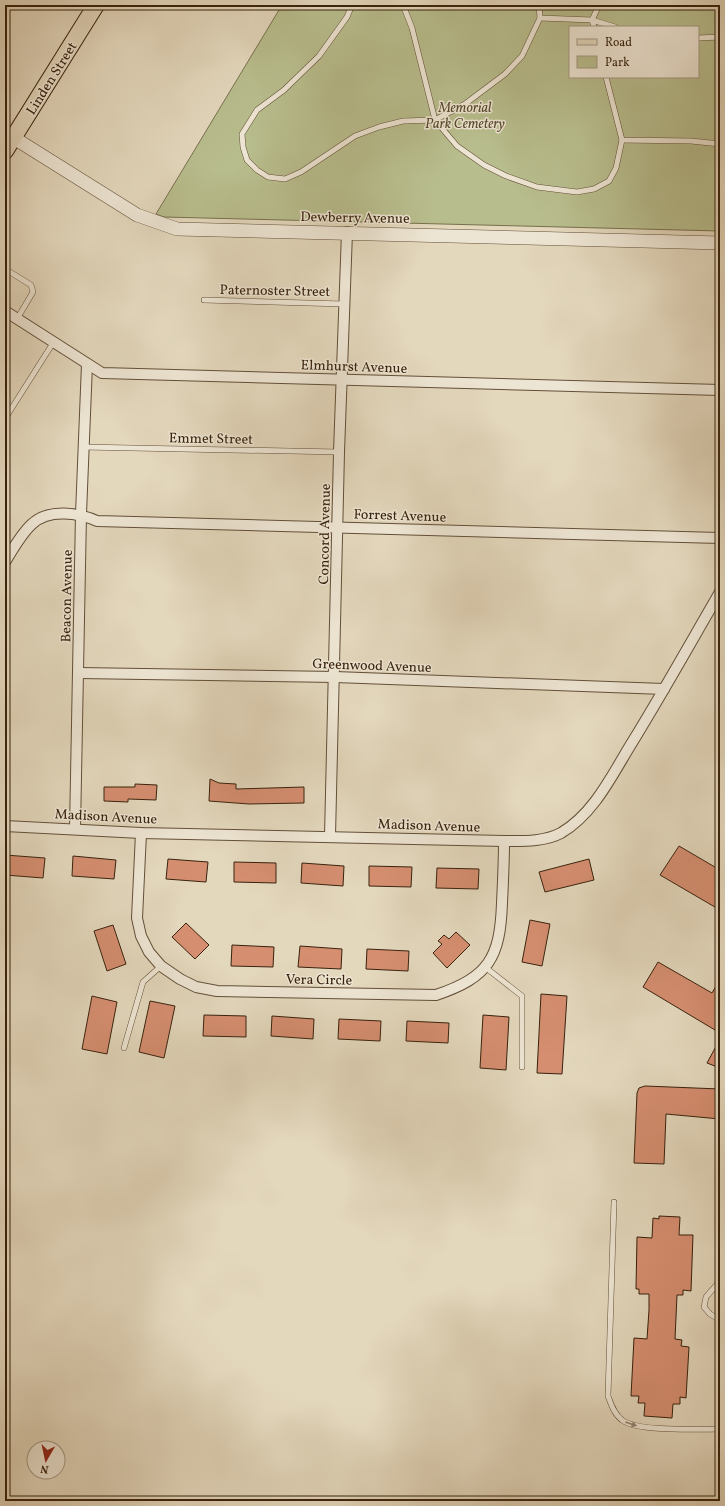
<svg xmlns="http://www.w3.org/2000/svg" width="725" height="1506" font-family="Vollkorn,serif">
<rect width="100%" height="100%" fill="#e3d7bc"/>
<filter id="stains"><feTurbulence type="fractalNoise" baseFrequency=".005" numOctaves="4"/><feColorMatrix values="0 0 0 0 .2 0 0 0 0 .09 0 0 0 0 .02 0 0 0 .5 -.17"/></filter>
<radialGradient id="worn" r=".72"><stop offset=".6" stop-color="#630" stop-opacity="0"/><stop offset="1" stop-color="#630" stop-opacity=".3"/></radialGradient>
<path fill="#b8bd8d" stroke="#78704d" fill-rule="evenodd" d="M282,5h438v226l-556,-14 -8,-3zM570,27h128v50h-128z"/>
<g fill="#d58e70" stroke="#38220d">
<polygon points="210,779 219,783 236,784 236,789 304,787 304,803 249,804 209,801"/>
<polygon points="135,784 157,785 156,800 128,799 128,802 104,801 104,787 135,787"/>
<polygon points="679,846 720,870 720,910 660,875"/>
<polygon points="5,855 45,858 43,878 5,875"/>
<polygon points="73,856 116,860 114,879 72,876"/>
<polygon points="168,859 208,862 206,882 166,879"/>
<polygon points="589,859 594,880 545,892 539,872"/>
<polygon points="234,862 276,863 276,883 234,882"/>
<polygon points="302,863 344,866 343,886 301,883"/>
<polygon points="369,866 412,867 411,887 369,886"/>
<polygon points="437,868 479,869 478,889 436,888"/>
<polygon points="530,920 550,924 542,966 522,962"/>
<polygon points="186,923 209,945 195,959 172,937"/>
<polygon points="113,925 126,964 107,971 94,931"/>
<polygon points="456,932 470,945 447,968 433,953 442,944 438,941 444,935 449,939"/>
<polygon points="232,945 274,947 273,967 231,966"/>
<polygon points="300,946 342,949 341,969 298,967"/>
<polygon points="367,949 409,951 408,971 366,969"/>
<polygon points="658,962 712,993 720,979 720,1033 643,987"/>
<polygon points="541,994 567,996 562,1074 537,1073"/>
<polygon points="92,996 117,1002 107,1054 82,1049"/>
<polygon points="150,1001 175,1006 164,1058 139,1052"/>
<polygon points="204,1015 246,1016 246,1037 203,1036"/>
<polygon points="483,1015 509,1017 506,1070 480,1068"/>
<polygon points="272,1016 314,1019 313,1039 271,1036"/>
<polygon points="339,1019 381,1021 380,1041 338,1039"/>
<polygon points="407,1021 449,1023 448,1043 406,1041"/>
<polygon points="720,1039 720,1068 707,1063"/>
<polygon points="645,1086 720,1089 720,1119 666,1114 664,1164 634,1163 637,1093 639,1088"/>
<polygon points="659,1216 680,1217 679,1235 693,1235 691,1291 683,1290 683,1295 677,1295 675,1339 682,1340 681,1346 689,1347 686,1398 680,1397 680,1404 673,1404 672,1418 644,1416 645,1403 638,1403 639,1396 631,1396 634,1338 647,1339 649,1310 649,1294 639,1294 639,1289 636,1289 637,1237 652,1238 653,1218 659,1219"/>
</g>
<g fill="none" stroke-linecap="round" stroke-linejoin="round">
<defs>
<g id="service">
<polyline points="352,5 347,17 319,56 284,90 257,110 242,134 243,147 247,160 257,170 268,177 285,179 301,172 355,136 379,127 403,121 435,120 465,104 505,74 522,56 540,18"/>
<polyline points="403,5 412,28 435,120 457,146 484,165 506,176 537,187 577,192 594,189 609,181 616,168 622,140"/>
<polyline points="539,5 540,18 592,20 599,5"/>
<polyline points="594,27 592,20 615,27"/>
<polyline points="698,38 720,37"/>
<polyline points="606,77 622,140 691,141 720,144"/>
<polyline points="5,269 31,285 33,292 17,319"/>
<polyline points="204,300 344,304"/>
<polyline points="8,414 53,343"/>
<polyline points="83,447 339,452"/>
<polyline points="485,967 522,996 522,1067"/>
<polyline points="124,1048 143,982 161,966"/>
<path d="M614,1202l-6,194c3,8 6,18 14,24 15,12 77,9 98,9"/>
<polyline points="720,1281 706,1297 704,1307 710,1314 720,1320"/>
</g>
<g id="minor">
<polyline points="5,311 102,373 720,390"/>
<path d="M5,562c8,-13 16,-28 27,-38 17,-16 47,-11 65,-3l623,17"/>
<polyline points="79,673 335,677 664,689"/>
<path d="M5,826l136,7 363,8c19,0 40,1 57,-8 34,-20 52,-60 72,-92 30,-49 58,-99 87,-149"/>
<polyline points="75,829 81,514 87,364"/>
<path d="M141,833l-4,85 4,18 8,16 12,14 19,13 16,8 21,4 219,4c53,-18 64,-37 66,-92 1,-21 2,-41 2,-62"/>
<polyline points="330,836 339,452 347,232"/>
</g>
<polyline id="tertiary" points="14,138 137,215 177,229 720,243"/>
<polyline id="primary" points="5,151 96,5"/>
</defs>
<use href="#service" stroke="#634f39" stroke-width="6"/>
<use href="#minor" stroke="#634f39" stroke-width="12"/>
<use href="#tertiary" stroke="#634f39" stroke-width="14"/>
<use href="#primary" stroke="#38220d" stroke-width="18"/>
<use href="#service" stroke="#ede5d3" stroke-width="5"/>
<use href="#minor" stroke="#ede5d3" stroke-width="10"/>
<use href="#tertiary" stroke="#ede5d3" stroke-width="13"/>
<use href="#primary" stroke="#e3d7bc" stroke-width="16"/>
</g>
<defs><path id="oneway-solid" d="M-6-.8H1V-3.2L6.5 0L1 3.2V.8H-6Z"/></defs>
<use fill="#928470" href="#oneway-solid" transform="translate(631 1424) rotate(19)"/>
<g text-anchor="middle" stroke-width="3" stroke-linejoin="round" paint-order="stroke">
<g font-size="14" fill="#38220d" stroke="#ede5d3">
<text transform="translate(51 78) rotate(-58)" y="5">Linden Street</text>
<text transform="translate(355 217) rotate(1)" y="5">Dewberry Avenue</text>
<text transform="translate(275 290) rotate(1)" y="5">Paternoster Street</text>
<text transform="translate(354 366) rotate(2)" y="5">Elmhurst Avenue</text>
<text transform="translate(211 438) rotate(1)" y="5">Emmet Street</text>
<text transform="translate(400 515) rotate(2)" y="5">Forrest Avenue</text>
<text transform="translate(324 534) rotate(-89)" y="5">Concord Avenue</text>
<text transform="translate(66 596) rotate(-89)" y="5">Beacon Avenue</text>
<text transform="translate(372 665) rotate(2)" y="5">Greenwood Avenue</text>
<text transform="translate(106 816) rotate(3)" y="5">Madison Avenue</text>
<text transform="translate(429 825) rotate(2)" y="5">Madison Avenue</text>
<text transform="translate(319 979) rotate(1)" y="5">Vera Circle</text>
</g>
<g font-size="14" font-style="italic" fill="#58492d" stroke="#ede5d3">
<text x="465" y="112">Memorial<tspan x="465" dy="16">Park Cemetery</tspan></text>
</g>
</g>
<rect width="725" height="1506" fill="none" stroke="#e3d7bc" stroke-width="20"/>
<rect x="6" y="6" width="713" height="1494" fill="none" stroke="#38220d" stroke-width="2"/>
<rect x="10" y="10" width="705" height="1486" fill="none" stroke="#38220d"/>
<rect x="569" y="26" width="130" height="52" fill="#ede5d3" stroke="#a59784"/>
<rect x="577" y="39" width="20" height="6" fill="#e3d7bc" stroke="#a59784"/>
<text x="605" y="46" font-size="12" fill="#38220d">Road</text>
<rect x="577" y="56" width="20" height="12" fill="#b8bd8d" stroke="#a59784"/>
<text x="605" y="66" font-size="12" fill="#38220d">Park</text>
<g transform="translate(46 1460) rotate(189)"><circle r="19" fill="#ede5d3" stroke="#a59784"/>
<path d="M0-3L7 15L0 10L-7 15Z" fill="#8f2418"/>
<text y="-6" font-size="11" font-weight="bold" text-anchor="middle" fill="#38220d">N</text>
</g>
<rect width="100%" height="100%" filter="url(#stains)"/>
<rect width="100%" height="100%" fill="url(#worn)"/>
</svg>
